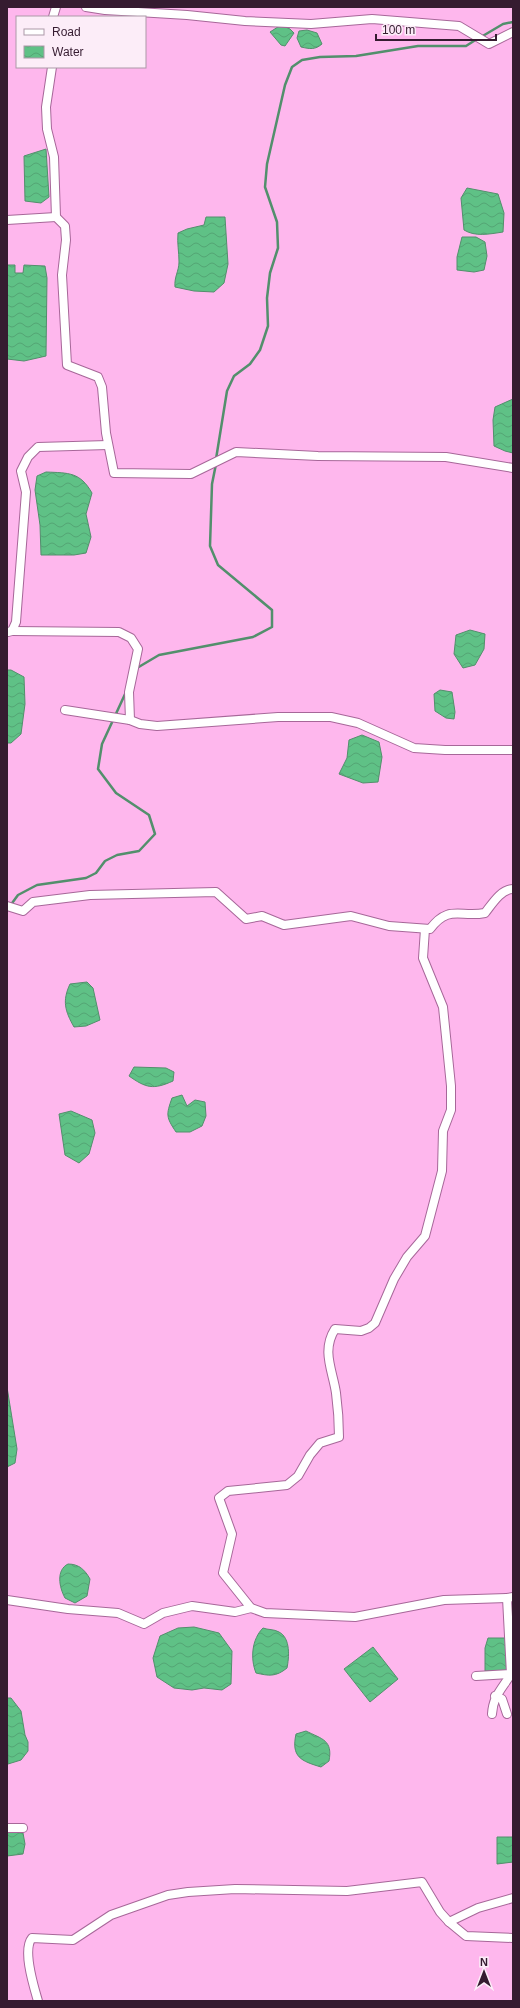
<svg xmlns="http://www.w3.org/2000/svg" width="520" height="2008" font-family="Helvetica,sans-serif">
<defs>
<pattern id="water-waves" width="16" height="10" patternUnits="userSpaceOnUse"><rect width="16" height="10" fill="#5fc186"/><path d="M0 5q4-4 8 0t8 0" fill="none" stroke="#53a574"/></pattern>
</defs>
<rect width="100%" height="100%" fill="#feb7ed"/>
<g fill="url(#water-waves)" stroke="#528f6c">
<polygon points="281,25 290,29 294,33 285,46 281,45 270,32"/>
<path d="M307,30l10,3 5,11c-7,6 -12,5 -21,3l-4,-9 2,-7z"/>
<polygon points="46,149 49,197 41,203 25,201 24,156"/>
<path d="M467,188l31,6 6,19 -1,19c-13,2 -28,5 -39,-2l-3,-32z"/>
<path d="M206,217h19l3,47 -4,19 -10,9 -20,-1 -19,-4c-1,-10 4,-16 4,-25 0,-10 -2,-19 -1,-29l9,-4 17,-4z"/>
<polygon points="462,237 476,237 485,242 487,256 484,270 474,272 457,270 457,257"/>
<polygon points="7,265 15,265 15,273 23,273 24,265 45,266 47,278 46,356 24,361 7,359"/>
<polygon points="513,399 513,453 505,451 494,446 493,420 495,407"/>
<path d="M46,472c23,1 34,0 46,21l-6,21 5,23 -5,16 -12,2h-33l-1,-30 -5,-35 2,-14z"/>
<polygon points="470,630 485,634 484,649 475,665 463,668 454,654 456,635"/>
<polygon points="7,670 11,670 24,677 25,704 21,734 11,743 7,743"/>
<polygon points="440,690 452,692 455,712 454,719 446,718 435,711 434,694"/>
<polygon points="362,735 379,742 382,757 378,782 363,783 339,774 347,758 349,740"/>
<path d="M87,982l6,6 7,32 -14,6 -12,1c-9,-16 -12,-26 -4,-43z"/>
<path d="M134,1067l32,1 8,4 -1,9c-20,9 -27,7 -44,-5z"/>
<path d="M182,1095l5,11 8,-6 10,2 1,14 -4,10 -12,6h-14c-10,-15 -10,-17 -4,-34z"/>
<polygon points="71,1111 92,1120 95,1133 89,1154 79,1163 65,1155 59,1114"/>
<polygon points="7,1387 17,1449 15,1463 7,1467"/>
<path d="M68,1564c11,0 17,6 22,15l-3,17 -12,7 -10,-5c-6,-11 -9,-28 3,-34z"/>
<polygon points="194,1627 219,1633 232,1651 231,1684 222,1690 204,1688 192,1690 174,1688 157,1677 153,1658 160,1636 178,1628"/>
<path d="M263,1628c5,2 11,1 16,4 12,6 10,26 8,36 -11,9 -18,8 -31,5 -6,-15 -4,-34 7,-45z"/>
<polygon points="488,1638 506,1638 507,1671 485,1671 485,1648"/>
<polygon points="373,1647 398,1679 370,1702 344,1669"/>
<polygon points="7,1698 11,1698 21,1711 25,1735 28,1742 28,1751 21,1760 8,1764"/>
<path d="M306,1731c16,8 27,9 23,30l-8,6c-20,-6 -30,-10 -25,-33z"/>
<polygon points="7,1830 19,1831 23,1833 25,1844 23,1854 7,1856"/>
<polygon points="497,1837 513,1837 513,1862 497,1864"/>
</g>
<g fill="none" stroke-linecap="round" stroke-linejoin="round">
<g stroke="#528f6c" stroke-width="2.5">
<polyline points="481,37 503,24 513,22"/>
<polyline points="216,459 227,391 234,376 250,364 260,350 268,326 267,298 270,273 278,248 277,222 265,187 267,164 285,85 292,67 302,60 320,57 356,56 418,46 466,46 477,39"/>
<polyline points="137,668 159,655 253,637 272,627 272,610 218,565 210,546 212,484 216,464"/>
<polyline points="7,910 18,895 37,885 86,878 96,873 105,861 117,855 139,851 155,834 149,815 116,793 98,769 102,744 126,692"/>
</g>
<defs>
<g id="minor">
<polyline points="86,7 105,10 187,15 245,21 311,24 372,19 459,26 489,44 513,32"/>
<polyline points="53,17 56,7"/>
<polyline points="52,67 46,107 47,129 54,157 56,217 65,226 66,240 62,275 67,365 98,377 102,387 106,433 114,473 191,474 236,452 318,456 446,457 513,468"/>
<polyline points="7,220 56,217"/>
<polyline points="12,631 119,632 131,638 138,649 129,692 130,720 140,724 157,726 278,717 331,717 358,723 414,748 445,750 513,750"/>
<polyline points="8,632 12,631 16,622 26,492 21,471 28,457 38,447 108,445"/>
<polyline points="65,710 130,720"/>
<path d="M7,906l16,5 10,-9 57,-7 126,-3 30,27 16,-3 22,9 67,-9 38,10 41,3c19,-25 30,-11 55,-16 7,-9 16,-24 28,-24"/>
<path d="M7,1600l61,9 50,4 26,11 19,-11 29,-7 43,6 16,-4 -28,-35 9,-39 -13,-36 9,-7 59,-6 11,-9 12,-21 10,-12 19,-6c0,-14 -1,-29 -3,-44 -3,-22 -15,-42 -1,-64l26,2 8,-3 6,-5 19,-44 13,-22 18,-21 17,-65 1,-40 8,-21v-24l-8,-79 -20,-49 2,-29"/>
<polyline points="251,1608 265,1613 355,1617 444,1600 507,1598"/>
<polyline points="476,1676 511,1674 507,1598 513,1597"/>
<polyline points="495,1696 502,1699 507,1714"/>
<path d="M492,1714c1,-18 10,-25 19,-40"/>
<polyline points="7,1828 23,1828"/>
<polyline points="449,1922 466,1936 513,1938"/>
<path d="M38,2001c-4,-14 -16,-51 -6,-63l41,2 38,-25 57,-20 20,-3 47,-3 112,2 75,-9 18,30 9,10 29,-14 35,-10"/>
</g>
</defs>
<use href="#minor" stroke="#a76799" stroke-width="10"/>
<use href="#minor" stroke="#fff" stroke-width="8"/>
</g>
<rect width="520" height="2008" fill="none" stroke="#351b30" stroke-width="16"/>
<rect x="16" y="16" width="130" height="52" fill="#fcedf8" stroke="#ac99a8"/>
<rect x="24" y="29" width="20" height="6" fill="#ffffff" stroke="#ac99a8"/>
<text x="52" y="36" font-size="12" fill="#351b30">Road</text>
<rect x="24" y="46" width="20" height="12" fill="url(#water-waves)" stroke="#ac99a8"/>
<text x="52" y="56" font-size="12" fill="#351b30">Water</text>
<g transform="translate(484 1972)" stroke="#fcedf8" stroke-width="3" paint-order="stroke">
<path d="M0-3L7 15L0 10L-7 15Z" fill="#351b30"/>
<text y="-6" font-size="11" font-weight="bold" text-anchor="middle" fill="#351b30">N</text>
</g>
<path d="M376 34v6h120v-6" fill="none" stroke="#351b30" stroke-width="2"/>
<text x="382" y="34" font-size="12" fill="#351b30" stroke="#fcedf8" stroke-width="3" paint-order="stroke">100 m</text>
</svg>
